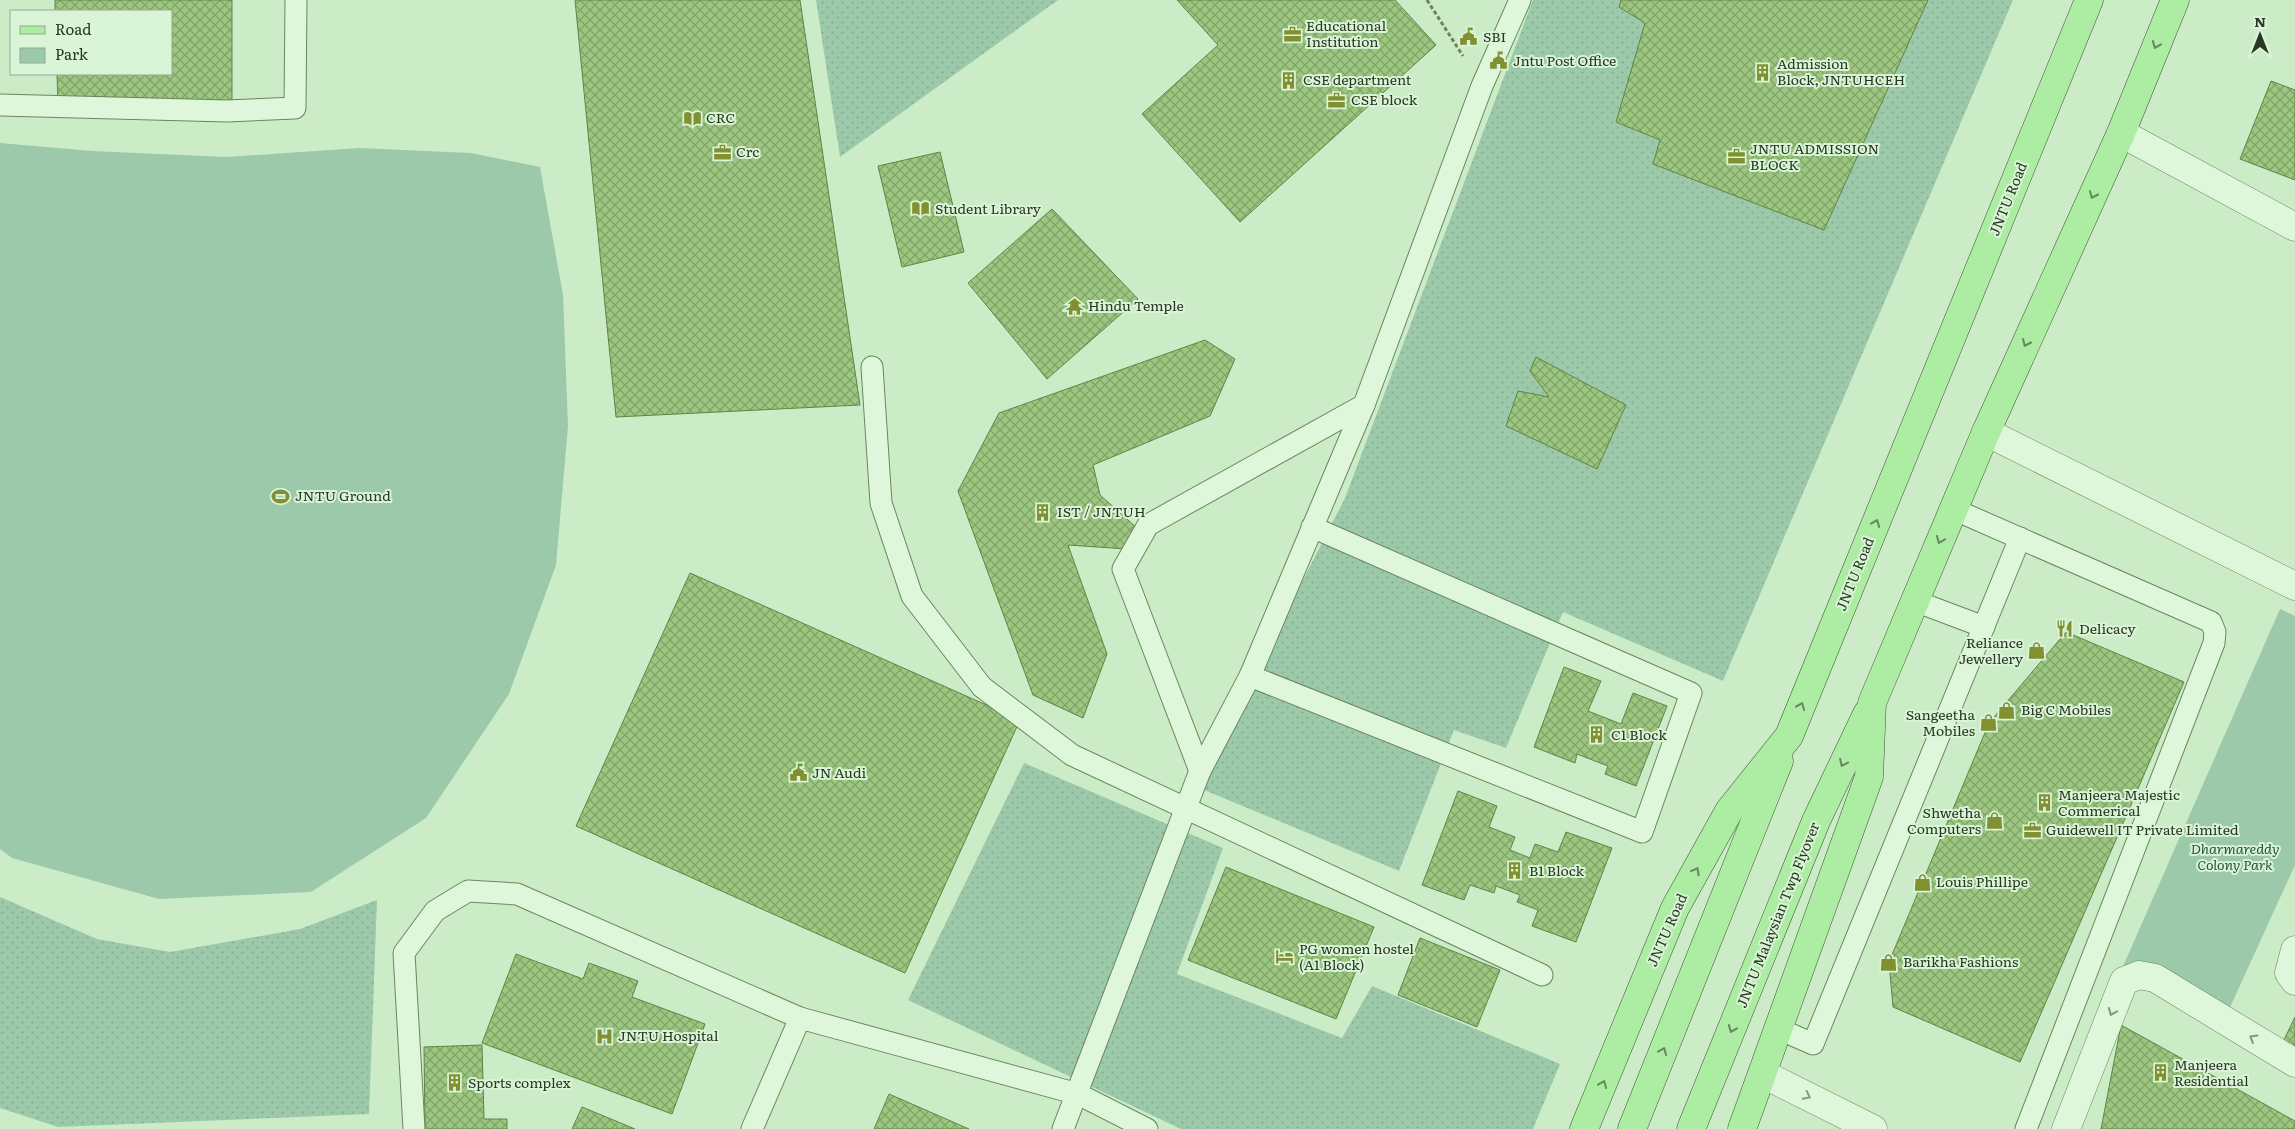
<svg xmlns="http://www.w3.org/2000/svg" width="2295" height="1129" font-family="Literata,serif">
<defs>
<pattern id="grass-dots" width="8" height="8" patternUnits="userSpaceOnUse" patternTransform="scale(1.25)"><rect width="8" height="8" fill="#9cc9aa"/><path d="M2 2h.1M6 6h.1" fill="none" stroke="#86ad92" stroke-width="1.8" stroke-linecap="round"/></pattern>
<pattern id="building-cross-hatch" width="8" height="8" patternUnits="userSpaceOnUse" patternTransform="scale(1.25)"><rect width="8" height="8" fill="#9dc780"/><path d="M0 0l8 8M0 8l8-8" fill="none" stroke="#80a368"/></pattern>
</defs>
<rect width="100%" height="100%" fill="#ccecc8"/>
<g fill="url(#grass-dots)">
<polygon points="816,0 1058,0 840,157"/>
<polygon points="1533,0 2013,0 1723,681 1563,612 1506,748 1454,730 1399,871 1197,787 1345,498"/>
<polygon points="1024,763 1223,848 1177,974 1342,1038 1372,986 1560,1064 1533,1129 1181,1129 908,1000"/>
<polygon points="0,897 97,939 170,952 300,929 377,900 369,1114 58,1127 0,1108"/>
</g>
<g fill="#9cc9aa">
<polygon points="0,143 92,151 227,157 359,148 471,153 540,167 563,295 568,426 556,565 509,694 426,818 311,892 159,899 12,858 0,849"/>
<polygon points="2280,609 2295,616 2295,865 2222,1025 2121,971"/>
</g>
<g fill="url(#building-cross-hatch)" stroke="#608445">
<polygon points="55,0 232,0 232,101 58,106 57,74 171,74 171,11 55,11"/>
<polygon points="575,0 800,0 860,405 616,417"/>
<polygon points="1177,0 1395,0 1436,45 1240,222 1142,114 1218,45"/>
<polygon points="1621,0 1928,0 1824,230 1653,164 1660,140 1616,122 1645,23 1619,7"/>
<polygon points="2271,81 2295,90 2295,180 2240,159"/>
<polygon points="940,152 964,252 902,267 878,166"/>
<polygon points="1052,209 1138,299 1047,379 968,283"/>
<polygon points="1205,340 1235,359 1210,416 1093,465 1100,495 1138,529 1127,549 1068,545 1107,654 1083,718 1033,695 958,491 999,413"/>
<polygon points="1536,357 1626,405 1597,469 1506,426 1518,391 1549,397 1530,371"/>
<polygon points="690,573 1020,720 905,973 576,826"/>
<polygon points="2066,632 2184,682 2020,1062 1893,1007 1889,962 1989,723"/>
<polygon points="1564,667 1601,681 1588,711 1621,724 1633,693 1667,706 1636,786 1605,774 1608,766 1577,754 1575,763 1534,747"/>
<polygon points="1458,791 1497,806 1489,827 1515,837 1510,850 1530,858 1535,844 1558,852 1566,832 1612,848 1576,942 1532,926 1538,910 1517,902 1520,895 1496,886 1494,893 1470,885 1464,900 1422,885"/>
<polygon points="1226,867 1374,927 1336,1019 1188,960"/>
<polygon points="1420,938 1500,970 1477,1027 1398,995"/>
<polygon points="516,954 583,979 589,963 638,981 632,997 705,1024 672,1114 482,1043"/>
<polygon points="2295,1017 2295,1053 2281,1046"/>
<polygon points="2121,1025 2295,1121 2295,1129 2101,1129"/>
<polygon points="482,1045 484,1119 507,1119 507,1129 425,1129 424,1047"/>
<polygon points="889,1094 969,1129 874,1129"/>
<polygon points="582,1107 635,1129 572,1129"/>
</g>
<g fill="none" stroke-linecap="round" stroke-linejoin="round">
<defs>
<g id="service">
<polyline points="0,105 227,111 295,108 296,0"/>
<polyline points="872,367 881,503 912,596 982,687 1072,755 1542,975"/>
<polyline points="1953,509 2211,622 2215,632 2214,643 2026,1129"/>
<polyline points="1915,601 1984,627"/>
<polyline points="1250,676 1642,832 1691,693 1312,527"/>
<polyline points="1200,771 1123,569 1148,525 1364,405"/>
<polyline points="1779,1029 1813,1044 2020,538"/>
<polyline points="414,1129 404,953 435,911 468,891 517,894 800,1018 1078,1094 1147,1129"/>
<polyline points="752,1129 800,1018"/>
<polyline points="1063,1129 1200,771 1250,676 1364,405 1482,86 1520,0"/>
</g>
<g id="minor">
<polyline points="2121,133 2295,227"/>
<polyline points="1986,432 2295,586"/>
<polyline points="2295,950 2289,973 2295,981"/>
<polyline points="1763,1074 1873,1129"/>
<polyline points="2066,1129 2124,981 2139,975 2155,978 2295,1063"/>
</g>
<g id="primary">
<polyline points="1584,1129 1675,908 1729,811 1789,736 2089,0"/>
<polyline points="1632,1129 1779,761"/>
<polyline points="1691,1129 1816,821 1867,714"/>
<polyline points="1742,1129 1869,777 1872,703 1986,432 2121,133 2175,0"/>
</g>
</defs>
<use href="#service" stroke="#6a865e" stroke-width="23"/>
<use href="#minor" stroke="#6a865e" stroke-width="29"/>
<use href="#primary" stroke="#3e5532" stroke-width="29"/>
<polyline stroke="#6a865e" stroke-width="3" stroke-dasharray="4 2.5" stroke-linecap="butt" points="1427,0 1463,56"/>
<use href="#service" stroke="#def7db" stroke-width="21"/>
<use href="#minor" stroke="#def7db" stroke-width="28"/>
<use href="#primary" stroke="#aceca3" stroke-width="28"/>
</g>
<defs><path id="oneway-chevron" d="M-2-3.5L2.5 0L-2 3.5" fill="none" stroke-width="1.6" stroke-linecap="round" stroke-linejoin="round" transform="scale(1.25)"/></defs>
<g stroke="#63895c">
<use href="#oneway-chevron" transform="translate(2156 45) rotate(112)"/>
<use href="#oneway-chevron" transform="translate(2093 195) rotate(114)"/>
<use href="#oneway-chevron" transform="translate(2026 343) rotate(114)"/>
<use href="#oneway-chevron" transform="translate(1876 523) rotate(-68)"/>
<use href="#oneway-chevron" transform="translate(1940 540) rotate(113)"/>
<use href="#oneway-chevron" transform="translate(1801 706) rotate(-68)"/>
<use href="#oneway-chevron" transform="translate(1843 763) rotate(115)"/>
<use href="#oneway-chevron" transform="translate(1696 871) rotate(-61)"/>
<use href="#oneway-chevron" transform="translate(1732 1029) rotate(112)"/>
<use href="#oneway-chevron" transform="translate(1663 1051) rotate(-68)"/>
<use href="#oneway-chevron" transform="translate(1603 1084) rotate(-68)"/>
</g>
<g stroke="#83987e">
<use href="#oneway-chevron" transform="translate(2112 1012) rotate(112)"/>
<use href="#oneway-chevron" transform="translate(2253 1038) rotate(-149)"/>
<use href="#oneway-chevron" transform="translate(1807 1096) rotate(26)"/>
</g>
<defs>
<symbol id="office-bare" viewBox="-9 -9 18 18"><path d="M-6-3h4V-5.5h4V-3h4V5H-6ZM-1-4.5V-3h2v-1.5ZM-6 0V1H6V0Z" fill="#819132" stroke="#daf4d7" stroke-width="2.5" paint-order="stroke"/></symbol>
<symbol id="civic-bare" viewBox="-9 -9 18 18"><path d="M-.6-6.5H3V-4.5H.6V-3L4-1V1h2V6H-6V1h2V-1L-.6-3ZM-1.2 2.5V6h2.4V2.5Z" fill="#819132" stroke="#daf4d7" stroke-width="2.5" paint-order="stroke"/></symbol>
<symbol id="building-bare" viewBox="-9 -9 18 18"><path d="M-4-6H4V6H1V3H-1V6H-4ZM-2.5-4.3h1.7v1.8h-1.7ZM.8-4.3h1.7v1.8H.8ZM-2.5-1h1.7V.8h-1.7ZM.8-1h1.7V.8H.8Z" fill="#819132" stroke="#daf4d7" stroke-width="2.5" paint-order="stroke"/></symbol>
<symbol id="library-bare" viewBox="-9 -9 18 18"><path d="M-6-4Q-3-5.5-.7-3.5V5Q-3 3-6 4ZM6-4Q3-5.5 .7-3.5V5Q3 3 6 4Z" fill="#819132" stroke="#daf4d7" stroke-width="2.5" paint-order="stroke"/></symbol>
<symbol id="temple-bare" viewBox="-9 -9 18 18"><path d="M0-6L5-2H3V0L6.5 2.5H4V6H1.5V3h-3V6H-4V2.5H-6.5L-3 0V-2H-5Z" fill="#819132" stroke="#daf4d7" stroke-width="2.5" paint-order="stroke"/></symbol>
<symbol id="stadium-bare" viewBox="-9 -9 18 18"><path d="M0-5a6.5 5 0 1 0 0 10a6.5 5 0 1 0 0-10ZM-3.5-1.8h7v3.6h-7Z" fill="#819132" stroke="#daf4d7" stroke-width="2.5" paint-order="stroke"/></symbol>
<symbol id="restaurant-bare" viewBox="-9 -9 18 18"><path d="M-5-6h1v4h1v-4h1v4h1v-4h1v5L-1.5 .5V6h-2V.5L-5-1ZM5-6V6H3V1.5H1.5Q1.5-4 5-6Z" fill="#819132" stroke="#daf4d7" stroke-width="2.5" paint-order="stroke"/></symbol>
<symbol id="shop-bare" viewBox="-9 -9 18 18"><path d="M-5-2.5h2.3a2.7 3.5 0 0 1 5.4 0H5L5.5 6h-11ZM-1.5-2.5h3a1.5 2.3 0 0 0-3 0Z" fill="#819132" stroke="#daf4d7" stroke-width="2.5" paint-order="stroke"/></symbol>
<symbol id="hotel-bare" viewBox="-9 -9 18 18"><path d="M-6-4.5h1.5V1H6V5H4.5V3h-9V5H-6ZM-4 0a1.8 1.8 0 1 1 3.6 0ZM.5 0V-2.5h3Q6-2.5 6 0Z" fill="#819132" stroke="#daf4d7" stroke-width="2.5" paint-order="stroke"/></symbol>
<symbol id="hospital-bare" viewBox="-9 -9 18 18"><path d="M-5-5h3v3.5h4V-5h3V5h-3V1.5h-4V5h-3Z" fill="#819132" stroke="#daf4d7" stroke-width="2.5" paint-order="stroke"/></symbol>
</defs>
<g fill-rule="evenodd">
<use href="#office-bare" x="1280" y="22" width="25" height="25"/>
<use href="#civic-bare" x="1456" y="24" width="25" height="25"/>
<use href="#civic-bare" x="1486" y="48" width="25" height="25"/>
<use href="#building-bare" x="1750" y="60" width="25" height="25"/>
<use href="#building-bare" x="1276" y="68" width="25" height="25"/>
<use href="#office-bare" x="1324" y="88" width="25" height="25"/>
<use href="#library-bare" x="680" y="106" width="25" height="25"/>
<use href="#office-bare" x="710" y="140" width="25" height="25"/>
<use href="#office-bare" x="1724" y="144" width="25" height="25"/>
<use href="#library-bare" x="908" y="196" width="25" height="25"/>
<use href="#temple-bare" x="1062" y="294" width="25" height="25"/>
<use href="#stadium-bare" x="268" y="484" width="25" height="25"/>
<use href="#building-bare" x="1030" y="500" width="25" height="25"/>
<use href="#restaurant-bare" x="2052" y="616" width="25" height="25"/>
<use href="#shop-bare" x="2024" y="638" width="25" height="25"/>
<use href="#shop-bare" x="1994" y="698" width="25" height="25"/>
<use href="#shop-bare" x="1976" y="710" width="25" height="25"/>
<use href="#building-bare" x="1584" y="722" width="25" height="25"/>
<use href="#civic-bare" x="786" y="760" width="25" height="25"/>
<use href="#building-bare" x="2032" y="790" width="25" height="25"/>
<use href="#shop-bare" x="1982" y="808" width="25" height="25"/>
<use href="#office-bare" x="2020" y="818" width="25" height="25"/>
<use href="#building-bare" x="1502" y="858" width="25" height="25"/>
<use href="#shop-bare" x="1910" y="870" width="25" height="25"/>
<use href="#hotel-bare" x="1272" y="944" width="25" height="25"/>
<use href="#shop-bare" x="1876" y="950" width="25" height="25"/>
<use href="#hospital-bare" x="592" y="1024" width="25" height="25"/>
<use href="#building-bare" x="2148" y="1060" width="25" height="25"/>
<use href="#building-bare" x="442" y="1070" width="25" height="25"/>
</g>
<g text-anchor="middle" stroke-width="4" stroke-linejoin="round" paint-order="stroke">
<g font-size="14" fill="#283821" stroke="#daf4d7" text-anchor="start">
<text x="1306" y="31">Educational<tspan x="1306" dy="16">Institution</tspan></text>
<text x="1483" y="42">SBI</text>
<text x="1513" y="66">Jntu Post Office</text>
<text x="1777" y="69">Admission<tspan x="1777" dy="16">Block, JNTUHCEH</tspan></text>
<text x="1303" y="85">CSE department</text>
<text x="1351" y="105">CSE block</text>
<text x="706" y="123">CRC</text>
<text x="1750" y="154">JNTU ADMISSION<tspan x="1750" dy="16">BLOCK</tspan></text>
<text x="736" y="157">Crc</text>
<text x="935" y="214">Student Library</text>
<text x="1088" y="311">Hindu Temple</text>
<text x="295" y="501">JNTU Ground</text>
<text x="1057" y="517">IST / JNTUH</text>
<text x="2079" y="634">Delicacy</text>
<text x="2023" y="648" text-anchor="end">Reliance<tspan x="2023" dy="16">Jewellery</tspan></text>
<text x="2021" y="715">Big C Mobiles</text>
<text x="1975" y="720" text-anchor="end">Sangeetha<tspan x="1975" dy="16">Mobiles</tspan></text>
<text x="1611" y="740">C1 Block</text>
<text x="812" y="778">JN Audi</text>
<text x="2058" y="800">Manjeera Majestic<tspan x="2058" dy="16">Commerical</tspan></text>
<text x="1981" y="818" text-anchor="end">Shwetha<tspan x="1981" dy="16">Computers</tspan></text>
<text x="2046" y="835">Guidewell IT Private Limited</text>
<text x="1529" y="876">B1 Block</text>
<text x="1936" y="887">Louis Phillipe</text>
<text x="1299" y="954">PG women hostel<tspan x="1299" dy="16">(A1 Block)</tspan></text>
<text x="1903" y="967">Barikha Fashions</text>
<text x="618" y="1041">JNTU Hospital</text>
<text x="2174" y="1070">Manjeera<tspan x="2174" dy="16">Residential</tspan></text>
<text x="468" y="1088">Sports complex</text>
</g>
<g font-size="14" fill="#283821" stroke="#daf4d7">
<text transform="translate(2008 199) rotate(-68)" y="5">JNTU Road</text>
<text transform="translate(1855 574) rotate(-68)" y="5">JNTU Road</text>
<text transform="translate(1778 915) rotate(-68)" y="5">JNTU Malaysian Twp Flyover</text>
<text transform="translate(1667 930) rotate(-66)" y="5">JNTU Road</text>
</g>
<g font-size="14" font-style="italic" fill="#29533b" stroke="#daf4d7">
<text x="2235" y="854">Dharmareddy<tspan x="2235" dy="16">Colony Park</tspan></text>
</g>
</g>
<rect x="10" y="10" width="162" height="65" fill="#daf4d7" stroke="#93a98e"/>
<rect x="20" y="26" width="25" height="8" fill="#aceca3" stroke="#93a98e"/>
<text x="55" y="35" font-size="15" fill="#283821">Road</text>
<rect x="20" y="48" width="25" height="15" fill="#9cc9aa" stroke="#93a98e"/>
<text x="55" y="60" font-size="15" fill="#283821">Park</text>
<g transform="translate(2260 35)" stroke="#daf4d7" stroke-width="4" paint-order="stroke">
<path d="M0-4L9 19L0 12L-9 19Z" fill="#283821"/>
<text y="-8" font-size="14" font-weight="bold" text-anchor="middle" fill="#283821">N</text>
</g>
</svg>
